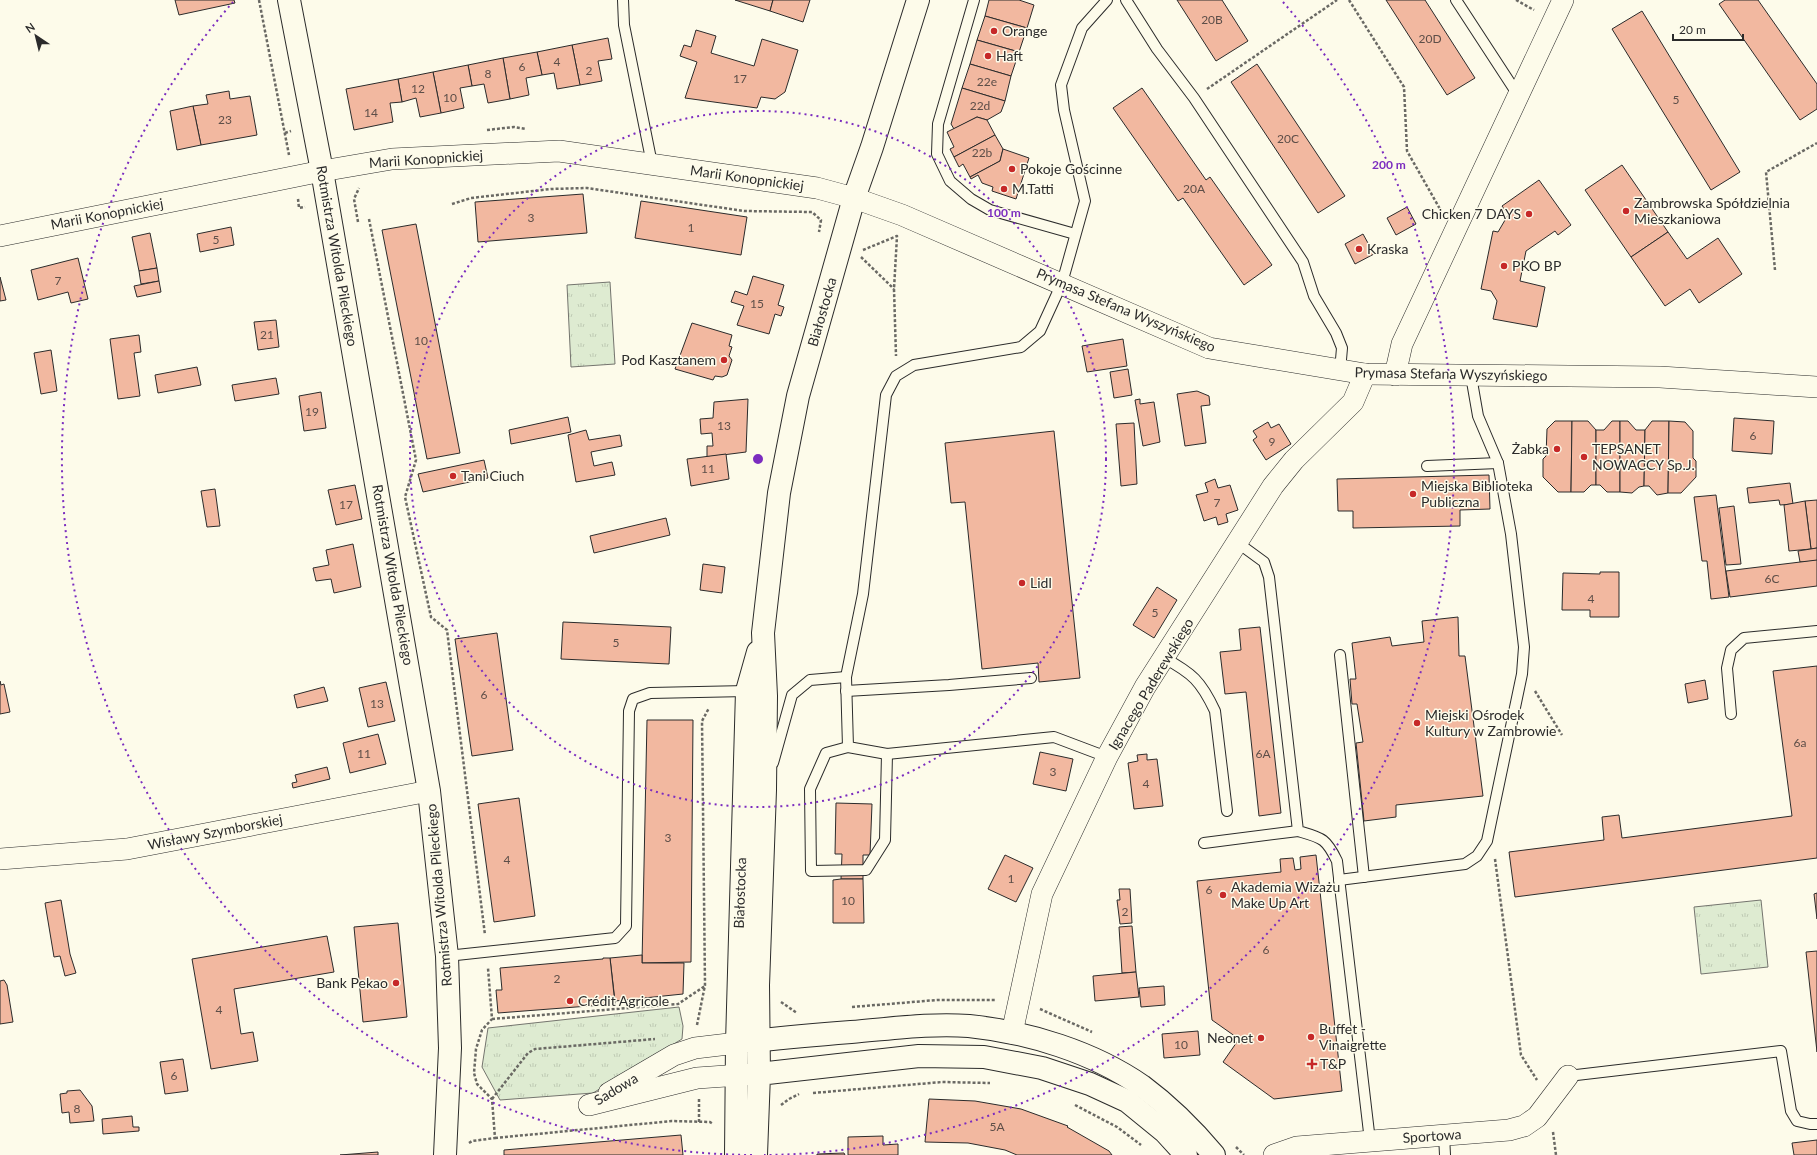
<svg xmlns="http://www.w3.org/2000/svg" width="1817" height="1155" font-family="Lato,sans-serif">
<defs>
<pattern id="grass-tufts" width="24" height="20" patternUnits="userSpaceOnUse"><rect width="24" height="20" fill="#deebd1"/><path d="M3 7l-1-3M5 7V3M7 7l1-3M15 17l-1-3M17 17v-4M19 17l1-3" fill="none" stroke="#bfcab4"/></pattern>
</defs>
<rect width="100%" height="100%" fill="#fdfbea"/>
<g fill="url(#grass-tufts)" stroke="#74746e">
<polygon points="610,282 615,364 571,367 567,285"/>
<polygon points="1761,900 1768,967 1701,974 1694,907"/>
<polygon points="679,1007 683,1026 682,1039 593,1093 500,1100 482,1067 488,1028"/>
</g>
<g fill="#f2b8a0" stroke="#2b2b2b">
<polygon points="175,0 234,0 235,3 179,15"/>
<polygon points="735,0 773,0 770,11"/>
<polygon points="773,0 810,0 803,22 770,11"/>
<polygon points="989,0 1019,0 1034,5 1027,28 985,16"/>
<polygon points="1177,0 1222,0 1248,41 1216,61"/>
<polygon points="1386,0 1425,0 1475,78 1447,95"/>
<polygon points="1725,0 1758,0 1817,84 1817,109 1800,120 1719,4"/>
<polygon points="1642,11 1740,172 1711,190 1612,29"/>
<polygon points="985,16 1027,28 1019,52 977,40"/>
<polygon points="696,30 716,36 711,53 754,66 762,39 798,50 785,92 775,99 761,97 757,108 685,98 697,62 680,56 684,45 691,47"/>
<polygon points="608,38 612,59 598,61 602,81 580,85 572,45"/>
<polygon points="977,40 1019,52 1011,76 970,64"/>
<polygon points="572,45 580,85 557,89 554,73 542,75 537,52"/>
<polygon points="537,52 542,75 526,78 529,95 510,99 503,58"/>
<polygon points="503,58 510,99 488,103 484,84 472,86 468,65"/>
<polygon points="970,64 1011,76 1005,101 962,88"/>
<polygon points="1257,64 1345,196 1318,213 1231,82"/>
<polygon points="468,65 472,86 460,88 464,108 441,113 433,72"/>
<polygon points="433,72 441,113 420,117 416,98 402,102 398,79"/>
<polygon points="398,79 402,102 390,103 393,122 354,130 346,89"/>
<polygon points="962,88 1005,101 1001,112 987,120 977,117 954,129 951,124"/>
<polygon points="1142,88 1206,180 1210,177 1272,265 1244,285 1183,198 1178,201 1113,108"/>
<polygon points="229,91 230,99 250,96 257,135 201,145 193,106 208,104 206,95"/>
<polygon points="193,106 201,145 177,150 170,111"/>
<polygon points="977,117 987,120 995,135 954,157 950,149 954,147 947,132"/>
<polygon points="995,135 1003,149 1000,161 970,177 963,164 959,167 954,157"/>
<polygon points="1003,149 1029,158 1016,199 992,191 993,187 982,183 978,175 971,179 970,177 1000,161"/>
<polygon points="1622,165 1668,232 1631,257 1585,190"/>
<polygon points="1539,180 1571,225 1558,235 1555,231 1526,251 1520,281 1545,287 1537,327 1493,319 1497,301 1491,291 1481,289 1493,231 1498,232 1508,215 1502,206"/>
<polygon points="583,194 587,233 478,242 475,202"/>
<polygon points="641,201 747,217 741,255 635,238"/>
<polygon points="1407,207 1416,224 1396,235 1387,218"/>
<polygon points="416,224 460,453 427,459 382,230"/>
<polygon points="231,227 234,245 200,252 197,234"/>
<polygon points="1668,232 1687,259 1718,238 1742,274 1699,303 1690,289 1665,306 1631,257"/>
<polygon points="150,233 157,268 139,271 132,237"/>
<polygon points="1363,234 1374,254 1355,264 1345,244"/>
<polygon points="78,258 88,299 71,303 68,292 38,300 31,270"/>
<polygon points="157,268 159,281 141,284 139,271"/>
<polygon points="753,276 784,285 778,305 784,307 781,316 775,314 769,334 737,325 744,306 731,302 735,291 747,295"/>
<polygon points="0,277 6,300 0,301"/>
<polygon points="159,281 161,292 137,297 134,286"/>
<polygon points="276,320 279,347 258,350 254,322"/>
<polygon points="692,323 732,335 729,346 732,347 729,356 732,360 727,375 722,377 715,376 713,380 675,369"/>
<polygon points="139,335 141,352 134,353 140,396 118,399 110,339"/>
<polygon points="1123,339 1127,366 1087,372 1082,346"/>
<polygon points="51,350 57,391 41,394 34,353"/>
<polygon points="197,367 201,385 158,393 155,375"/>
<polygon points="1128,369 1132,395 1114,398 1110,372"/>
<polygon points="276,378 279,394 235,401 232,385"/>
<polygon points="1197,391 1209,396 1210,405 1201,406 1206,443 1185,446 1177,394"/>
<polygon points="321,392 326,428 304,431 299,396"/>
<polygon points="748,399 746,452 707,457 707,446 713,446 712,433 701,434 700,419 713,418 714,402"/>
<polygon points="1140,399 1140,404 1154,402 1160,442 1143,446 1135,400"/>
<polygon points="568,417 571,432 511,444 509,430"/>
<polygon points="1734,418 1774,421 1772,454 1732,451"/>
<polygon points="1555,421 1572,421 1571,492 1558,492 1543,477 1543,459 1546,456 1547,429"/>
<polygon points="1572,421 1588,421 1596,430 1596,485 1591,485 1584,492 1571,492"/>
<polygon points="1612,421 1620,421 1620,492 1607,492 1600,485 1596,485 1596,430 1604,430"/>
<polygon points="1620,421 1628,421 1636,430 1645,430 1644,486 1639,487 1632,493 1620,492"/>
<polygon points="1652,421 1669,421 1668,493 1657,495 1649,486 1644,486 1645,430"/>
<polygon points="1669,421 1685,422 1693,431 1693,458 1696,461 1696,477 1681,493 1668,493"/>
<polygon points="1268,422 1271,428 1279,424 1291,444 1266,460 1253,440 1257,437 1253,431"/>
<polygon points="1134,423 1137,484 1121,486 1116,424"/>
<polygon points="586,430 589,440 620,435 622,446 591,452 594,466 612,462 615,475 576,482 568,435"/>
<polygon points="1054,431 1080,678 1039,682 1038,663 982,669 965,502 951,503 945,443"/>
<polygon points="726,454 729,479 691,486 687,459"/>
<polygon points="484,460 488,478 423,492 418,474"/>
<polygon points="1489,475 1490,509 1460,510 1460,526 1353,528 1353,511 1338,511 1337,479"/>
<polygon points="1215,479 1218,488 1230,485 1238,510 1226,514 1228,522 1218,525 1216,517 1204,521 1196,495 1208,492 1205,483"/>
<polygon points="1790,483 1793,504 1780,505 1779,500 1749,503 1747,488"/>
<polygon points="355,485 362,519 336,525 328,490"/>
<polygon points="215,489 220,526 207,527 201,491"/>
<polygon points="1716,495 1729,597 1711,599 1707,561 1702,561 1694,497"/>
<polygon points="1817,500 1817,548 1811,549 1805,501"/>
<polygon points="1805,501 1811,549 1789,551 1784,505"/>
<polygon points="1734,506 1741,564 1726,565 1719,508"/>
<polygon points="666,518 670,535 594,553 590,536"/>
<polygon points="353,544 361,587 334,593 331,579 316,581 313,568 329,565 326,550"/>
<polygon points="1817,548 1817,561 1800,562 1798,551"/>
<polygon points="1817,560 1817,586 1730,597 1726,571"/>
<polygon points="703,564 725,567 722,593 700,590"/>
<polygon points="1600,572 1619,572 1619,617 1590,617 1590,610 1562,610 1563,573 1600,574"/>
<polygon points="1157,587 1177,600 1154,638 1133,625"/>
<polygon points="1458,617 1459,656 1465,656 1483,796 1396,805 1396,817 1364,821 1356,743 1363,742 1357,704 1352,704 1350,679 1356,679 1352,643 1390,637 1392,646 1424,642 1422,621"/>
<polygon points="563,622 671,627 669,664 561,659"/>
<polygon points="1260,627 1281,813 1259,816 1246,692 1225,694 1220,652 1241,650 1239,629"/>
<polygon points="497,633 513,750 472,756 455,639"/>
<polygon points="1817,666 1817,858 1515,897 1509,852 1604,840 1602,817 1619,815 1622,838 1792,816 1773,671"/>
<polygon points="1705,680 1708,699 1688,703 1685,684"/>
<polygon points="0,681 1,685 4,684 10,712 0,714"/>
<polygon points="386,682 395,721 368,727 359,688"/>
<polygon points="324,687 328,701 297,708 294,695"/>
<polygon points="647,720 693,720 691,962 642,963"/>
<polygon points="378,734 386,764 350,773 343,743"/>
<polygon points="1040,752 1073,759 1066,791 1033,784"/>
<polygon points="1147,754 1147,760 1157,759 1163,806 1134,809 1128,763 1138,761 1137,755"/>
<polygon points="327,767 330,779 293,788 292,783 297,782 295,775"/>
<polygon points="519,798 535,916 494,922 478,804"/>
<polygon points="836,803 872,804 870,855 863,855 863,879 841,879 842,854 835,854"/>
<polygon points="1005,855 1033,868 1016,902 988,889"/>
<polygon points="1316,855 1342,1091 1274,1099 1223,1062 1239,1039 1212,1020 1197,881 1281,872 1280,859 1293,858 1295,870 1301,869 1300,857"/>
<polygon points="841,879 863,879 864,923 833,923 833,880"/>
<polygon points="1119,889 1130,889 1132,923 1120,924 1117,900 1120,900"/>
<polygon points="1817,893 1817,919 1814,894"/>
<polygon points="61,900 70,954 76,973 65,976 60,956 54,957 45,903"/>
<polygon points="398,923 407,1017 363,1022 354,927"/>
<polygon points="1132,926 1136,972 1122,973 1119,927"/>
<polygon points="327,936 334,972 234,989 241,1034 253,1032 258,1061 211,1069 192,959"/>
<polygon points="1817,951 1817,1052 1806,952"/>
<polygon points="642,955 642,963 684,963 683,994 615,1001 610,958"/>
<polygon points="603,958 610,958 615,1004 498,1013 496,990 502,990 500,968 603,959"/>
<polygon points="1136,972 1139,997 1095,1001 1093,976"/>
<polygon points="4,980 7,985 13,1022 0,1024 0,981"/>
<polygon points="1164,986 1165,1005 1141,1007 1139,988"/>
<polygon points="1198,1031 1200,1055 1164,1058 1162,1034"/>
<polygon points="183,1059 188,1091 165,1094 160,1062"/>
<polygon points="80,1090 92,1106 94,1121 70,1123 69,1112 62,1113 60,1094 67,1093 67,1091"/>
<polygon points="929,1099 975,1101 1021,1109 1068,1126 1067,1127 1109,1151 1112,1155 1017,1155 1005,1150 968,1143 925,1142"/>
<polygon points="132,1116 133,1127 139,1127 139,1131 103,1134 102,1119"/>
<polygon points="681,1135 683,1155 504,1155 504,1150"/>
<polygon points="883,1136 883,1145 898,1144 898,1155 848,1155 848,1137"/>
<polygon points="1817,1140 1817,1155 1794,1155 1792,1143"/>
<polygon points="378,1152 378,1155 340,1155"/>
<polygon points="844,1153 845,1155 817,1155 817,1154"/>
</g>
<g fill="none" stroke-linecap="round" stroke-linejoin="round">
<defs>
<g id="service">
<polyline points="623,0 624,25 652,164"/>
<polyline points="974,0 938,124 937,154 950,181 971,199 990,210 1075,234"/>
<polyline points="1107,0 1082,28 1061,85 1064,110 1085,201 1062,283 1040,331 1021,347 914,365 896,376 886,395 863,594 846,677 848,747 887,754 1054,737 1107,757"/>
<polyline points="1126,0 1157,49 1194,98 1303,262 1314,296 1336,333 1342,348 1340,371"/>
<polyline points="1456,0 1518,95"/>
<polyline points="1427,466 1498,463"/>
<path d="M1238,543l26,19 5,15 29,254c24,7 28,7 39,30l33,280"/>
<polyline points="1340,655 1364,877"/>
<path d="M1164,658c28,15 37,23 51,53l12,100"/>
<polyline points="846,691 949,685 1031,678"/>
<polyline points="1731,714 1727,668 1731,650 1744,638 1817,631"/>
<polyline points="848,747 826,753 810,789 811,871 866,870 885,840 887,754"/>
<polyline points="773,763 792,695 810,680 846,677"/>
<polyline points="1204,843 1298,831"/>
<polyline points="1339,880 1465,864 1477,856 1487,841 1522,674 1524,647 1511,534 1498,463 1478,416 1471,376"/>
<polyline points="447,956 615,938 626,926 629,711 633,699 650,693 747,691"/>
<polyline points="1568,1076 1781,1051 1791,1111 1797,1121 1810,1124 1817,1124"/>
<polyline points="1444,1135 1445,1155"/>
</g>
<g id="minor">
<polyline points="0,236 322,171 392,159 559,151 817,188 854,198 902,215 1209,348 1365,374 1660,377 1817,387"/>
<polyline points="1395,375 1402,344 1563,0"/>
<polyline points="0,859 127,849 429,791"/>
<polyline points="1012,1033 1042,894 1107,757 1145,687 1273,486 1294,460 1353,402 1365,374"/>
<polyline points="609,1093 674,1055 695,1048 737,1043"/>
<polyline points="589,1105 697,1078 755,1074"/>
<polyline points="1274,1155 1297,1147 1509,1130 1524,1126 1537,1117 1568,1076"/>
</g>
<polyline id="tertiary" points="289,0 322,171 429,791 447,956 450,1048 445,1155"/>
<g id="secondary">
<polyline points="737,1043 747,691 758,652"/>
<polyline points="759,1074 758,985 765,790 766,696 763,633 779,493 798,396 854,198 872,147 918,0"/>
</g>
<g id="primary">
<path d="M736,1155l1,-112c38,-5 76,-8 114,-11 39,-3 79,-9 118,-6 59,6 124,26 173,60 27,20 51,44 72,69"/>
<polyline points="756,1155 759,1074 919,1056 984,1057 1042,1068 1090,1084 1127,1101 1165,1132 1186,1155"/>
</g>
</defs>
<use href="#service" stroke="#2b2b2b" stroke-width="12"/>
<use href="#minor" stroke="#2b2b2b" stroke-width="22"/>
<use href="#tertiary" stroke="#2b2b2b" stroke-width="24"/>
<use href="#secondary" stroke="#2b2b2b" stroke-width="24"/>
<use href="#primary" stroke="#2b2b2b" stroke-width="24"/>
<g stroke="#6a6964" stroke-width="2.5" stroke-dasharray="3 2" stroke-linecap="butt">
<polyline points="259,0 289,155"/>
<polyline points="1349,0 1404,87 1407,151 1440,209"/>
<polyline points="1516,0 1534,10"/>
<polyline points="1207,89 1337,0"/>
<polyline points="487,130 514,127 526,129"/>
<polyline points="285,133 291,131"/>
<polyline points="298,199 299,208 305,207"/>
<polyline points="452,204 471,198 551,189 587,188 744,211 812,212 821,220 819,232"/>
<polyline points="369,219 416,460 405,497 431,617 447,630 485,935"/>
<polyline points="358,222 354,199 359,188"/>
<polyline points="863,250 897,236 894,289 896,356"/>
<polyline points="861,257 894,289"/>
<polyline points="1775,270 1766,172 1817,143"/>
<polyline points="1535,691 1562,735"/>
<polyline points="1495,859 1521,1055 1537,1080"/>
<polyline points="781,1002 797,1013"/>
<polyline points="852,1007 937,1000 996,1000"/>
<polyline points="1040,1009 1092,1032"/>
<polyline points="492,1019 678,1004 705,986"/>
<polyline points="697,1025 705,985 702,721 709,708"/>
<polyline points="813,1093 942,1082 990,1083"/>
<polyline points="492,1099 528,1053 535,1049 655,1039"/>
<polyline points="699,1099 699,1122"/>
<polyline points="781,1105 789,1099 799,1094"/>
<polyline points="1075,1105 1117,1127 1141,1145"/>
<polyline points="1553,1132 1556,1155"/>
<polyline points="495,1138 672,1121 710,1122 713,1124"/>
<polyline points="469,1143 472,1141 495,1138 492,1099 477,1084 474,1073 476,1049 482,1030 492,1019 488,968"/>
<polyline points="1236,1147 1244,1155"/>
</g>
<use href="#service" stroke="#fdfbea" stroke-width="10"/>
<use href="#minor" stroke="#fdfbea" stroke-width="21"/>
<use href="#tertiary" stroke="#fdfbea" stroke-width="22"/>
<use href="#secondary" stroke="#fdfbea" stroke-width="22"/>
<use href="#primary" stroke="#fdfbea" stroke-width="22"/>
</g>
<g fill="none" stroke="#7b2cbf" stroke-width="2" stroke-dasharray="2 4">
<circle cx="758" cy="459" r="348"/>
<path d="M752 1155A696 696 0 0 1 233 2M1283 2A696 696 0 0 1 764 1155"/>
</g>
<g fill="#c62828" stroke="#fdfbea" stroke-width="1.5">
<circle cx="994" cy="31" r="4"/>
<circle cx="988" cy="56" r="4"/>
<circle cx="1012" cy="169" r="4"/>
<circle cx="1004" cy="189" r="4"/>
<circle cx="1626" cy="211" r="4"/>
<circle cx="1529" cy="214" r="4"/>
<circle cx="1359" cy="249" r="4"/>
<circle cx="1504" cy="266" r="4"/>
<circle cx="724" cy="360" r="4"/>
<circle cx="1557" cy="449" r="4"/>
<circle cx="1584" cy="457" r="4"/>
<circle cx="453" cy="476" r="4"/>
<circle cx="1413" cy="494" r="4"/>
<circle cx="1022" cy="583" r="4"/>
<circle cx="1417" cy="723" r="4"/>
<circle cx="1223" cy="895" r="4"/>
<circle cx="396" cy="983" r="4"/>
<circle cx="570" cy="1001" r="4"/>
<circle cx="1311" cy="1037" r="4"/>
<circle cx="1261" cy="1038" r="4"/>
<path d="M1310 1058h4v4h4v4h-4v4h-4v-4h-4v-4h4z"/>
</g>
<g text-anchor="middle" stroke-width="3" stroke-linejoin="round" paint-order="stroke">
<g font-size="12" fill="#5d4e48">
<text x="1212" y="24">20B</text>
<text x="1430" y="43">20D</text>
<text x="557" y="66">4</text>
<text x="522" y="71">6</text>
<text x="589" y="75">2</text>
<text x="488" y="78">8</text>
<text x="740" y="83">17</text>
<text x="987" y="86">22e</text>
<text x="418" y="93">12</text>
<text x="450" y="102">10</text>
<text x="1676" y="104">5</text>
<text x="980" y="110">22d</text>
<text x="371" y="117">14</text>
<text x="225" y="124">23</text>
<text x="1288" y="143">20C</text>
<text x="982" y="157">22b</text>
<text x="1194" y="193">20A</text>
<text x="531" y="222">3</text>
<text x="691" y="232">1</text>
<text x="216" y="244">5</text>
<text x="58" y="285">7</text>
<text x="757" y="308">15</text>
<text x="267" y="339">21</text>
<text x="421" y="345">10</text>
<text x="312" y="416">19</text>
<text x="724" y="430">13</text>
<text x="1753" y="440">6</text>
<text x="1272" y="446">9</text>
<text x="708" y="473">11</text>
<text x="1217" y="507">7</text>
<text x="346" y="509">17</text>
<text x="1772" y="583">6C</text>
<text x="1591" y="603">4</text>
<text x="1155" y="617">5</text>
<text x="616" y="647">5</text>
<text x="484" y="699">6</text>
<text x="377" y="708">13</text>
<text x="1800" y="747">6a</text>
<text x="364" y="758">11</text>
<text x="1263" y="758">6A</text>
<text x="1053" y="776">3</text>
<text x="1146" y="788">4</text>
<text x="668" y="842">3</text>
<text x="507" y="864">4</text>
<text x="1011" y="883">1</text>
<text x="1209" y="894">6</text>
<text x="848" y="905">10</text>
<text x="1125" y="916">2</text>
<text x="1266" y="954">6</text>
<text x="557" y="983">2</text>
<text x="219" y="1014">4</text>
<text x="1181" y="1049">10</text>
<text x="174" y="1080">6</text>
<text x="77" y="1113">8</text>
<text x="997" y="1131">5A</text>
</g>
<g font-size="14" fill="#2b2b2b" stroke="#fdfbea" text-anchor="start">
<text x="1002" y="36">Orange</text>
<text x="996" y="61">Haft</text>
<text x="1020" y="174">Pokoje Gościnne</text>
<text x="1012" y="194">M.Tatti</text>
<text x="1634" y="208">Zambrowska Spółdzielnia<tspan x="1634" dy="16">Mieszkaniowa</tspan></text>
<text x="1521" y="219" text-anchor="end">Chicken 7 DAYS</text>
<text x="1367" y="254">Kraska</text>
<text x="1512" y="271">PKO BP</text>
<text x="716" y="365" text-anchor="end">Pod Kasztanem</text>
<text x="1549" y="454" text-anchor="end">Żabka</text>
<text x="1592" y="454">TEPSANET<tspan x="1592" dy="16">NOWACCY Sp.J.</tspan></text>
<text x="461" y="481">Tani Ciuch</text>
<text x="1421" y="491">Miejska Biblioteka<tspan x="1421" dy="16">Publiczna</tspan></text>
<text x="1030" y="588">Lidl</text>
<text x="1425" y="720">Miejski Ośrodek<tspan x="1425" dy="16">Kultury w Zambrowie</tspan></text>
<text x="1231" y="892">Akademia Wizażu<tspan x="1231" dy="16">Make Up Art</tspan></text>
<text x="388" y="988" text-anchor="end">Bank Pekao</text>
<text x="578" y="1006">Crédit Agricole</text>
<text x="1319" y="1034">Buffet -<tspan x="1319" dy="16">Vinaigrette</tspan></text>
<text x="1253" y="1043" text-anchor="end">Neonet</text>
<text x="1320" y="1069">T&amp;P</text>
</g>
<g font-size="14" fill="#2b2b2b" stroke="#fdfbea">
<text transform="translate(426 159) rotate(-4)" y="5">Marii Konopnickiej</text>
<text transform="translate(747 178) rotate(8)" y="5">Marii Konopnickiej</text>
<text transform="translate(107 214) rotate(-11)" y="5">Marii Konopnickiej</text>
<text transform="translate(337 256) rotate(80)" y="5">Rotmistrza Witolda Pileckiego</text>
<text transform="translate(1126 310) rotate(23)" y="5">Prymasa Stefana Wyszyńskiego</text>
<text transform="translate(822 312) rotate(-74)" y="5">Białostocka</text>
<text transform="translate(1451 374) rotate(1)" y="5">Prymasa Stefana Wyszyńskiego</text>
<text transform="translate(393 575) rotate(80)" y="5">Rotmistrza Witolda Pileckiego</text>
<text transform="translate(1151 684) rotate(-59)" y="5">Ignacego Paderewskiego</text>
<text transform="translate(215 832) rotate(-11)" y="5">Wisławy Szymborskiej</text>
<text transform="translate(740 893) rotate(-88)" y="5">Białostocka</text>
<text transform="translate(439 895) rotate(-95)" y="5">Rotmistrza Witolda Pileckiego</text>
<text transform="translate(616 1089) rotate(-31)" y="5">Sadowa</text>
<text transform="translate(1432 1136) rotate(-4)" y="5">Sportowa</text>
</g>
</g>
<circle cx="758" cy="459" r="6" fill="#7b2cbf" stroke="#fdfbea" stroke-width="2"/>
<g font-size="12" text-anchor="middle" font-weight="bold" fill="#7b2cbf" stroke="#fdfbea" stroke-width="3" stroke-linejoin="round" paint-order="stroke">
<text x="1389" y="169">200 m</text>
<text x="1004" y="217">100 m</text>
</g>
<g transform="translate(36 36) rotate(325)" stroke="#fdfbea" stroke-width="3" paint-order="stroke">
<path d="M0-3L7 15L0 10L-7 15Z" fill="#2b2b2b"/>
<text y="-6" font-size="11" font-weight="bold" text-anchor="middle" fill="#2b2b2b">N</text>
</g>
<path d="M1673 34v6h70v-6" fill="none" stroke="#2b2b2b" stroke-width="2"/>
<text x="1679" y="34" font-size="12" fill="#2b2b2b" stroke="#fdfbea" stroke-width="3" paint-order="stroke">20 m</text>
</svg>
